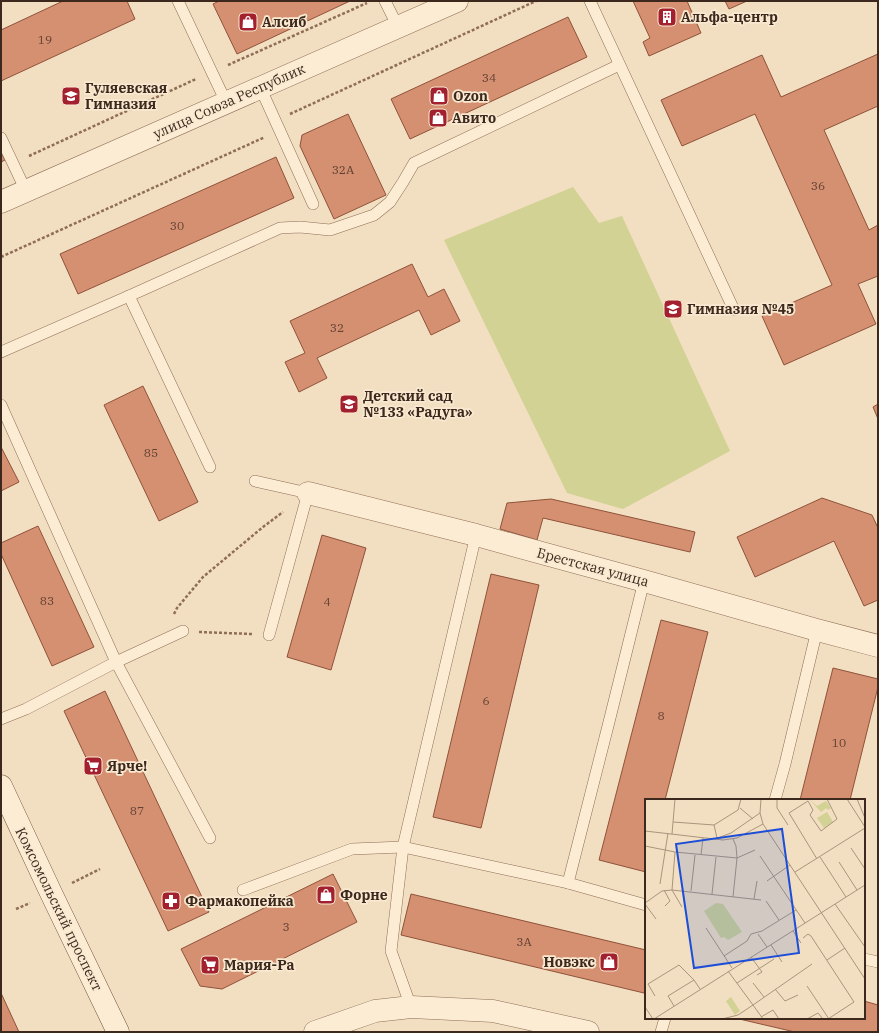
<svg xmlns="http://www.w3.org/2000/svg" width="879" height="1033" font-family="'IBM Plex Serif',serif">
<rect width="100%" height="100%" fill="#f2dec0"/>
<polygon fill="#d1d293" points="573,187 599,223 622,216 730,451 623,509 567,493 444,240"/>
<g fill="#d59072" stroke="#8f5239">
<polygon points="63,1 127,1 135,19 1,81 1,30"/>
<polygon points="219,1 350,1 237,54 213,4"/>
<polygon points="633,1 687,1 701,33 649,56 643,42 650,38"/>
<polygon points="725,1 747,1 729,9"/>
<polygon points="568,17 587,57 410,139 391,99"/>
<polygon points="878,54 878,106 824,130 869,230 878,225 878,276 858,284 876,324 784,365 762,316 832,285 755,114 682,146 661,100 762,55 781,97"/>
<polygon points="348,114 386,195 334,219 300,146 302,135"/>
<polygon points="1,152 5,160 1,162"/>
<polygon points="276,157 294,198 78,294 60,254"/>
<polygon points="412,264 428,297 444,289 460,321 431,335 419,310 317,358 327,378 299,392 285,362 305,353 290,321"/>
<polygon points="143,386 198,502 159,521 104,405"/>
<polygon points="878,404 878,419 873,407"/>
<polygon points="1,447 19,482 1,491"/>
<polygon points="822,498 872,515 878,528 878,600 864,606 834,541 755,577 737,537"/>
<polygon points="551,499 695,532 690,552 543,518 537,540 500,529 507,503"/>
<polygon points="38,526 94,647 52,666 1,554 1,543"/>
<polygon points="322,535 366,548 331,670 287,657"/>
<polygon points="491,574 539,585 481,828 433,817"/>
<polygon points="661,620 708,632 665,800 646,800 646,872 599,860"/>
<polygon points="833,668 878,679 878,687 850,800 800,800"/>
<polygon points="105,691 209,912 168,931 64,711"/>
<polygon points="333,874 357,922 222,989 200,986 181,949"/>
<polygon points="411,894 646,950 646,984 644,993 401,935"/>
<polygon points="1,993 19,1032 1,1032"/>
<polygon points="864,1001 878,1005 878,1032 795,1032 735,1018 864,1018"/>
</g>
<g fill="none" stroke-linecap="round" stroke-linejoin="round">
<defs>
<g id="service">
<polyline points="178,1 226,102"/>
<polyline points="385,1 398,27"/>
<polyline points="590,1 734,310"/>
<polyline points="260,87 313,204"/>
<polyline points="1,138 26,191"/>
<polyline points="129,296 210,467"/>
<polyline points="1,352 129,296 280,228 300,227 330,230 374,215 390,202 403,182 414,163 619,65"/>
<polyline points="1,405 116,662 210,838"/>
<polyline points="255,481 308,493 269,635"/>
<polyline points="1,719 26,709 116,662 183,631"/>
<polyline points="775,800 785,764 817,630"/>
<polyline points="568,883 610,718 644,581"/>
<polyline points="243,890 352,849 403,847 568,883 646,905"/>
<polyline points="864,959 878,962"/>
<polyline points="411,1007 391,951 403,847 476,535"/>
<polyline points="661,1032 665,1018"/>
</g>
<g id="minor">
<polyline points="1,202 457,1"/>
<polyline points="308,493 476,535 644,581 817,630 878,646"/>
<polyline points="315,1032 375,1011 411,1007 493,1011 588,1032"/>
</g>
<polyline id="secondary" points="1,786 51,893 118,1032"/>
</defs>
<use href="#service" stroke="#8e6e56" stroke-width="12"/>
<use href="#minor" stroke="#8e6e56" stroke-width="23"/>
<use href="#secondary" stroke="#6f4f39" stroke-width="23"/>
<g stroke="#8e6e56" stroke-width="2.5" stroke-dasharray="3 2" stroke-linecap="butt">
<polyline points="228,65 367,3"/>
<polyline points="290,114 536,1"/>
<polyline points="29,156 196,79"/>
<polyline points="1,257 265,137"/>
<polyline points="174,614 177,608 203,577 263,527 283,512"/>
<polyline points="199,632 252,634"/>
<polyline points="72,883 100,869"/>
<polyline points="16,909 30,903"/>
</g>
<use href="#service" stroke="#fcecd4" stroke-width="11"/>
<use href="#minor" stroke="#fcecd4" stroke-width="22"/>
<use href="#secondary" stroke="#fcecd4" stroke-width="22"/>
</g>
<defs>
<symbol id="building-square" viewBox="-11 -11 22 22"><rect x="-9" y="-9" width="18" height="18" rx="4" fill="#a3202f" stroke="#f9e9d1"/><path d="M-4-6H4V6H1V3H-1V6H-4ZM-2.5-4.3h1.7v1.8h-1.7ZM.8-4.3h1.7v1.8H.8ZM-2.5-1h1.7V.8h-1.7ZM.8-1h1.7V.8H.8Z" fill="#fff"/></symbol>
<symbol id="shop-square" viewBox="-11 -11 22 22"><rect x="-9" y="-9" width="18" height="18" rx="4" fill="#a3202f" stroke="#f9e9d1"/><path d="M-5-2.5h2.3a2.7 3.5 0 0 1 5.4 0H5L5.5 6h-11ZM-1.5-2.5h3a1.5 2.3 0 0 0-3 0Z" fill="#fff"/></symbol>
<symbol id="school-square" viewBox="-11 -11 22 22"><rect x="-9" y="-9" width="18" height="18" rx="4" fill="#a3202f" stroke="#f9e9d1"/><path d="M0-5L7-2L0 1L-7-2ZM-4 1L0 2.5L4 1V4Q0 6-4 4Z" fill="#fff"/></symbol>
<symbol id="supermarket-square" viewBox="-11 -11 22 22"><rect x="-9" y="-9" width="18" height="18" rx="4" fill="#a3202f" stroke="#f9e9d1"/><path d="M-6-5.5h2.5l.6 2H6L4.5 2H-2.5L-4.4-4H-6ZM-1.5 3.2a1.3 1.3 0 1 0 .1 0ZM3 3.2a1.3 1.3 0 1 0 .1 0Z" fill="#fff"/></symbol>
<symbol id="pharmacy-square" viewBox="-11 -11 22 22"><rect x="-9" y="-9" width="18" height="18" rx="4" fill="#a3202f" stroke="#f9e9d1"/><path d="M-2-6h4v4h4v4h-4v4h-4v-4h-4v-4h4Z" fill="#fff"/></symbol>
</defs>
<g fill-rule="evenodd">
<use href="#building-square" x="656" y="6" width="22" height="22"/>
<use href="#shop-square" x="237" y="11" width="22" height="22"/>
<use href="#school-square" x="60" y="85" width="22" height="22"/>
<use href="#shop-square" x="428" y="85" width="22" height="22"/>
<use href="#shop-square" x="427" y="107" width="22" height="22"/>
<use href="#school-square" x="662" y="298" width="22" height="22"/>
<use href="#school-square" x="338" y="393" width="22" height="22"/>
<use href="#supermarket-square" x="82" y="755" width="22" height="22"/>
<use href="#shop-square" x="315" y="884" width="22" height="22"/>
<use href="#pharmacy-square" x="160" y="890" width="22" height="22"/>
<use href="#shop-square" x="598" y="951" width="22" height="22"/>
<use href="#supermarket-square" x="199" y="954" width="22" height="22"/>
</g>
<g text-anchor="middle" stroke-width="3.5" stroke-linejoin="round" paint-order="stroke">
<g font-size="12" fill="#624232">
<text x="45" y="44">19</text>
<text x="489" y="82">34</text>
<text x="343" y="174">32А</text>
<text x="818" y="190">36</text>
<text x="177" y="230">30</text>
<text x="337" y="332">32</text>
<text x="151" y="457">85</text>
<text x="47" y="605">83</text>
<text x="327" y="606">4</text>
<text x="486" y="705">6</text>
<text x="661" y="720">8</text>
<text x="839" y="747">10</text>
<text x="137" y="815">87</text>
<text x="286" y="931">3</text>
<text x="524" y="946">3А</text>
</g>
<g font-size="14" font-weight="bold" fill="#3c281c" stroke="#f9e9d1" text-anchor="start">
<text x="681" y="22">Альфа-центр</text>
<text x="262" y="27">Алсиб</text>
<text x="85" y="93">Гуляевская<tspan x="85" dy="16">Гимназия</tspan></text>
<text x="453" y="101">Ozon</text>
<text x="452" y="123">Авито</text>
<text x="687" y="314">Гимназия №45</text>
<text x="363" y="401">Детский сад<tspan x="363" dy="16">№133 «Радуга»</tspan></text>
<text x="107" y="771">Ярче!</text>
<text x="340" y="900">Форне</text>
<text x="185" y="906">Фармакопейка</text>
<text x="595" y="967" text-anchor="end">Новэкс</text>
<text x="224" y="970">Мария-Ра</text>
</g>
<g font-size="14" fill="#3c281c" stroke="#f9e9d1">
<text transform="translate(229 101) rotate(-24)" y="5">улица Союза Республик</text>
<text transform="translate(593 567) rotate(15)" y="5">Брестская улица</text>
<text transform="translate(59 909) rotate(64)" y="5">Комсомольский проспект</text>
</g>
</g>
<g transform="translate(645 799)">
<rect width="220" height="220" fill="#f2dec0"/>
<path d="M164,0l8,7 9,-5 5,7 -3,2 -2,-2 -5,4zM182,13l6,10 -9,6 -7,-10zM71,104l7,1 19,28 -14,8 -4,-3 -3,1 -17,-27zM86,198l9,14 -5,4 -9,-14z" fill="#d1d293"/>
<path fill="none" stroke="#a9957e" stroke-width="1" d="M116,0l-1,14 3,11 102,155M132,0v9l11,17M202,0l18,28M212,0l8,19M95,9l13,11M28,23l41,3 24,-15 3,-11M69,26l3,13M0,32l78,9 14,-2 26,-14M27,35l3,-35M70,40l16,-6 29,-20M88,40l3,7 1,12 -4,39M0,47l30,6 62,6 18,-8M206,49l14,21M30,53l-3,38 10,17M56,56l2,-17M115,57l45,67M175,58l26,40M172,60l-28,-46 19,-12 5,9 -3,5 11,16 16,-12 -10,-20M194,63l18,28M150,73l70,-44M122,82l23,-16M15,85l8,-51M19,91l6,11 -5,5M46,92l4,-36M67,95l4,-37M109,100l3,-18M121,102l13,19M0,104l17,-12 10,-1 89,10M0,105l11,15M190,105l30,43M61,129l26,40M148,132l8,12M113,135l9,13M158,139l5,-4 3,2 43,66 -26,17M126,146l11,17M79,157l23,-15 4,-7 11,-3 34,-21M106,158l11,15 -5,3M182,161l18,-12M83,172l25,34 59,-41M92,184l37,-24M108,184l11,14M162,187l22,33M130,190l10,12 13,-6M10,197l-7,-12 31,-19 15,15M29,207l-6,-10 26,-16 6,9M0,208l8,12M116,218l12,-7 6,9M9,220l211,-134M77,220l16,-4 15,-10 10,14M162,220l11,-6 5,6"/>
<path fill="#1d4ed8" fill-opacity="0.15" stroke="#1d4ed8" stroke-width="2" d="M137,30l17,124 -105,15 -18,-124z"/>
<rect width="220" height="220" fill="none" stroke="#3c281c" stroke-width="2"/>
</g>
<rect width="879" height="1033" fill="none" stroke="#3c281c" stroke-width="4"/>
</svg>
